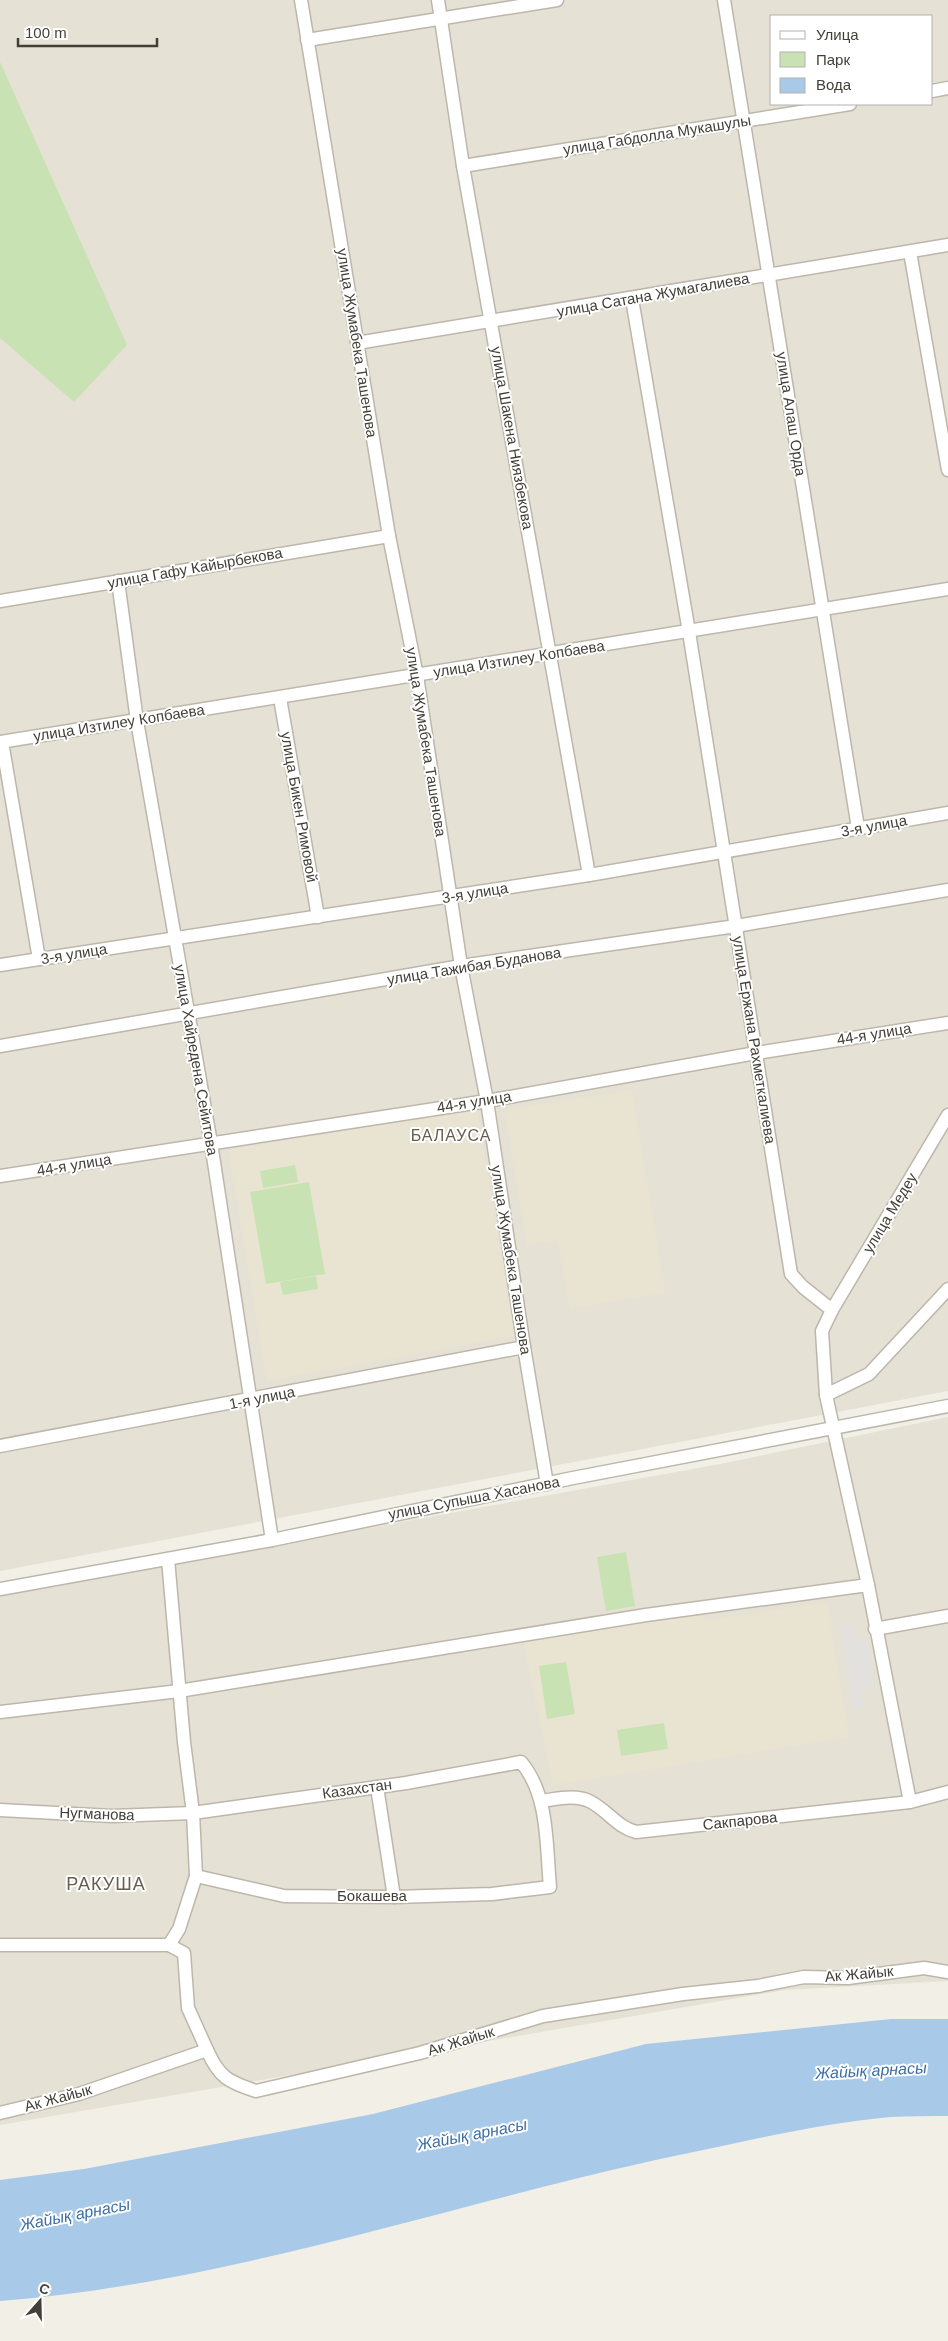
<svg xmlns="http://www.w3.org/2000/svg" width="948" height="2341" font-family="Arial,sans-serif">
<rect width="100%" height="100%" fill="#f1efe6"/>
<g fill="#e5e1d5" fill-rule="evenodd">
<path d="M0,0h948v1391l-948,180zM772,16h160v88h-160z"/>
<polygon points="948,1417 948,1981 785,1990 0,2125 0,1595 720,1464"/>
</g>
<g fill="#e9e4d2">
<polygon points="632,1090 665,1293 570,1308 558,1240 527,1245 505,1110"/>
<polygon points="477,1109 514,1336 267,1381 229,1150"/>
<polygon points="827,1602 849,1737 553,1785 523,1640 702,1613 704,1621"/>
</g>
<g fill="#c9e2b3">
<polygon points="0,62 127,345 74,402 0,338"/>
<polygon points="295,1165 298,1182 263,1188 260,1171"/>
<polygon points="309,1182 325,1274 266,1284 250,1192"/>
<polygon points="316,1276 318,1289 283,1295 280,1282"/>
<polygon points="626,1552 635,1606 606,1611 597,1557"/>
<polygon points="566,1662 575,1714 547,1719 539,1666"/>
<polygon points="664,1723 668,1749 621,1756 617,1730"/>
</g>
<polygon fill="#e3e1de" points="852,1623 854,1639 867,1637 875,1689 861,1691 864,1708 854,1709 840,1624"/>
<path fill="#a8c9e8" d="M891,2019h57v97c-19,0 -39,0 -58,1 -62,6 -122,19 -182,32 -237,47 -466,133 -708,152v-121l84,-11 289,-55 273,-70z"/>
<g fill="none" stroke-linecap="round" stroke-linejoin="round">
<defs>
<g id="minor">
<polyline points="301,0 389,536 417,676 461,966 487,1101 524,1347 547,1484"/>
<polyline points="438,0 463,166 589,875"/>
<polyline points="724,0 858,828"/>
<polyline points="307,40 557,0"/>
<polyline points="932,91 948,88"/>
<polyline points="463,166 850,104"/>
<polyline points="910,252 948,470"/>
<polyline points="632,299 689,632 791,1274 803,1287 832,1310 822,1331 826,1395 868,1585 910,1802"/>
<polyline points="357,343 948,245"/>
<polyline points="118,581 137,721 211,1143 272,1540"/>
<polyline points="0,601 389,536"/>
<polyline points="280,698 318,917"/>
<polyline points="0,742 948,589"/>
<polyline points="2,742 39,959"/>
<polyline points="0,965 589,875 948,813"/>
<polyline points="0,1046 461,966 736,926 948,890"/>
<polyline points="0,1176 487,1101 756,1053 948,1023"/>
<polyline points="832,1310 948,1115"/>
<polyline points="826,1395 869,1374 948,1289"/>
<polyline points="0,1446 524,1347"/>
<polyline points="0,1589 272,1540 573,1478 948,1406"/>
<polyline points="875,1629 948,1616"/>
<polyline points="0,1712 179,1691 646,1615 868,1585"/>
<polyline points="377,1787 394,1897"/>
<path d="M541,1801c16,-2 35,-7 50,1 17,9 26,25 45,30l274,-30 38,-10"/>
<path d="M0,1810l112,6 81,-3 213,-30 115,-21c28,33 25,83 29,125l-58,7 -98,3 -110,-1 -88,-20"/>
<polyline points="0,1945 169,1945 179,1929 196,1876 193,1813 184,1742 168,1559"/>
<polyline points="169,1945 184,1953 188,2008 207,2050"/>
<path d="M0,2113l79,-19 128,-44c12,27 21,32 49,41l164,-38 123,-37 140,-22 75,-8 46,-9 44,1 76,-10 24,4"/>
</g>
</defs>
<use href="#minor" stroke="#bcb7aa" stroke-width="15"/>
<use href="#minor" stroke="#fff" stroke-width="12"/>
</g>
<g text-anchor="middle" stroke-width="4" stroke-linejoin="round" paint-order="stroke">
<g font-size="15" fill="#433f36" stroke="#fff">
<text transform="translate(657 135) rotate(-9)" y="5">улица Габдолла Мукашулы</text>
<text transform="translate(653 295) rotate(-10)" y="5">улица Сатана Жумагалиева</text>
<text transform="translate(357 343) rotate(81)" y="5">улица Жумабека Ташенова</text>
<text transform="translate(791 414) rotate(81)" y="5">улица Алаш Орда</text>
<text transform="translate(512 438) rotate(80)" y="5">улица Шакена Ниязбекова</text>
<text transform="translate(195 568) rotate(-10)" y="5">улица Гафу Кайырбекова</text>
<text transform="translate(519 659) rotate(-9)" y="5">улица Изтилеу Копбаева</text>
<text transform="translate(119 723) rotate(-9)" y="5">улица Изтилеу Копбаева</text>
<text transform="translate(426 742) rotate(81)" y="5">улица Жумабека Ташенова</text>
<text transform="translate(299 807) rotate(80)" y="5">улица Бикен Римовой</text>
<text transform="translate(874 826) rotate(-10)" y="5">3-я улица</text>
<text transform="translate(475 893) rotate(-9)" y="5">3-я улица</text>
<text transform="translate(74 954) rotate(-9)" y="5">3-я улица</text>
<text transform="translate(474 966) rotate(-9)" y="5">улица Тажибая Буданова</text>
<text transform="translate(874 1034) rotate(-9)" y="5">44-я улица</text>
<text transform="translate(754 1040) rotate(81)" y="5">улица Ержана Рахметкалиева</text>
<text transform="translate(196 1060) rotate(80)" y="5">улица Хайредена Сейитова</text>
<text transform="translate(474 1102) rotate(-9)" y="5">44-я улица</text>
<text transform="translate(74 1165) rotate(-9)" y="5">44-я улица</text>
<text transform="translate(890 1213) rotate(-59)" y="5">улица Медеу</text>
<text transform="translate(511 1260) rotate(81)" y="5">улица Жумабека Ташенова</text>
<text transform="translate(262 1398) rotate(-11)" y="5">1-я улица</text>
<text transform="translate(474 1498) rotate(-11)" y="5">улица Супыша Хасанова</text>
<text transform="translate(357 1789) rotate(-8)" y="5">Казахстан</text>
<text transform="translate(97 1814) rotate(2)" y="5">Нугманова</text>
<text transform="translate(740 1821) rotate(-6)" y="5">Сакпарова</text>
<text x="372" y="1901">Бокашева</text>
<text transform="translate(859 1974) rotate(-5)" y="5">Ак Жайык</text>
<text transform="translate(461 2041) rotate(-17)" y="5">Ак Жайык</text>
<text transform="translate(58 2098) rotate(-15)" y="5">Ак Жайык</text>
</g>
<g font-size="16" letter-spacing="1" fill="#655e4f" stroke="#fff">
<text x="451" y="1141">БАЛАУСА</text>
</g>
<g font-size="16" font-style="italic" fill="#3b6ea4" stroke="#fff">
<text transform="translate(871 2070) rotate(-3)" y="6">Жайық арнасы</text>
<text transform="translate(472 2134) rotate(-11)" y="6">Жайық арнасы</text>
<text transform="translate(75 2214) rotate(-11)" y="6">Жайық арнасы</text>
</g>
<g font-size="18" letter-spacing="1" fill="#655e4f" stroke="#fff">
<text x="106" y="1890">РАКУША</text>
</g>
</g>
<rect x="770" y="15" width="162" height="90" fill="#ffffff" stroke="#b4b2af"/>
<rect x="780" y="31" width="25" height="8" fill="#ffffff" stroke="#b4b2af"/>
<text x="816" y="40" font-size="15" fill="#433f36">Улица</text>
<rect x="780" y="52" width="25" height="15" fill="#c9e2b3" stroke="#b4b2af"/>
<text x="816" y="65" font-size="15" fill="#433f36">Парк</text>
<rect x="780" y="78" width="25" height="15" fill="#a8c9e8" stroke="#b4b2af"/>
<text x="816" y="90" font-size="15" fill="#433f36">Вода</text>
<g transform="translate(40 2301) rotate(20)" stroke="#ffffff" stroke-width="4" paint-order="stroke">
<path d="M0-4L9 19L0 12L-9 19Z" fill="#433f36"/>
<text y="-8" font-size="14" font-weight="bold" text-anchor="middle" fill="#433f36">С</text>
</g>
<path d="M18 38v8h139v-8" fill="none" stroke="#433f36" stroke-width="2.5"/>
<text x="25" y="38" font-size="15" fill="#433f36" stroke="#ffffff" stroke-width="4" paint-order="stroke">100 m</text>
</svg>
